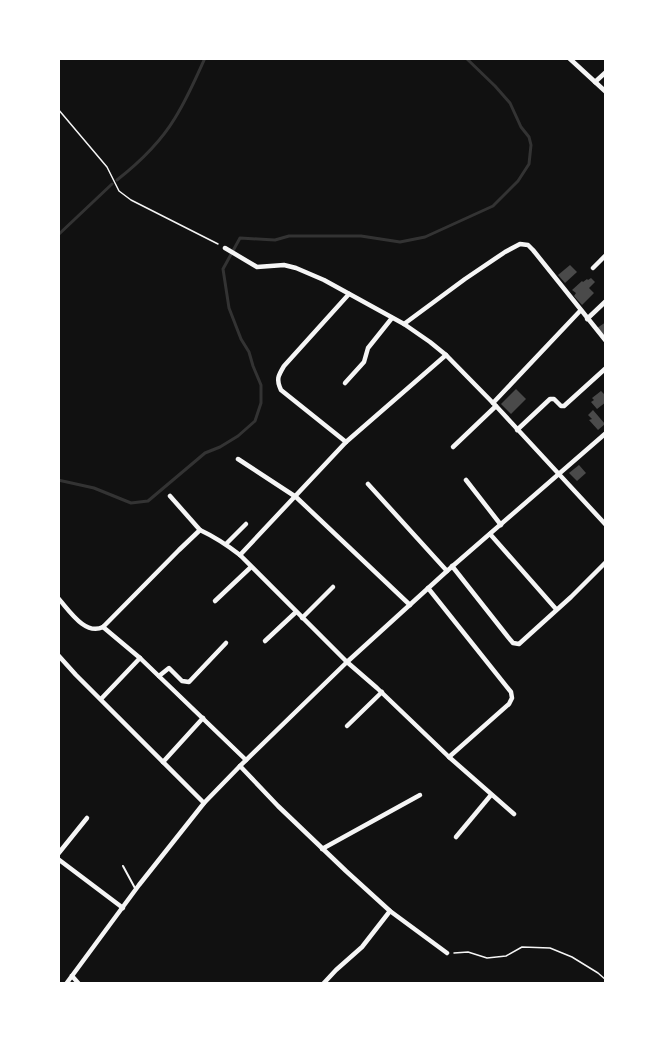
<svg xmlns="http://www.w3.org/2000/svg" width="664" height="1042" font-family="'Roboto Condensed',sans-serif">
<rect width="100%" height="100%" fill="#111"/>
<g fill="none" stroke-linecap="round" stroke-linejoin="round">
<g stroke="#333" stroke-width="3">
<path d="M117,180c23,-18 43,-37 58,-62 12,-19 21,-40 30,-60"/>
<polyline points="58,235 112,184"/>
<polyline points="58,480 94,488 131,503 148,501 205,453 220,447 238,436 255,421 261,403 261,385 253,366 249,352 241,339 229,308 223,269 240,238 275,240 289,236 361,236 400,242 425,237 493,206 518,181 529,164 531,145 529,137 521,127 510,103 495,86 466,58"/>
</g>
</g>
<g fill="#4a4a4a">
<polygon points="570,265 577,272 565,283 558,275"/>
<polygon points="591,278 595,282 589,288 594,293 582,305 574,296 576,293 572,290 582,281 583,282 587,279 588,280"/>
<polygon points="606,322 606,333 603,335 597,328"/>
<polygon points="516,389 526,399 511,414 501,404"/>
<polygon points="601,391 606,396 606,402 597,409 591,402 594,400 592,398"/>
<polygon points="593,410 605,424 598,430 589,420 592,419 588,415"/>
<polygon points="579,465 586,473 577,481 569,473"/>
</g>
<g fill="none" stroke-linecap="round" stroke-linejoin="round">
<g stroke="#f5f5f5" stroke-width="1.5">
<polyline points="58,109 107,167 119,191 131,200 218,244"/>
<polyline points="454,953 468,952 487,958 506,956 522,947 550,948 572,957 598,973 606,980"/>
</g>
<polyline stroke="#f5f5f5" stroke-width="2" points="123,866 136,890"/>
<g stroke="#f5f5f5" stroke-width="4.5">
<polyline points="569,58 606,92"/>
<polyline points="595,82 606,72"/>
<polyline points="225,248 257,267 284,265 296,268 324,280 404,324 430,342 446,355 496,406 606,525"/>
<polyline points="593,268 606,255"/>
<polyline points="587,319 606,301"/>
<polyline points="404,324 465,279 505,252 520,244 528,245 533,250 606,341"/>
<polyline points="345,383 364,362 368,348 392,318"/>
<polyline points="493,403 580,311"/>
<polyline points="517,430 550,399 554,399 561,406 564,406 606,368"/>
<path d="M346,442l-65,-52c-5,-11 -3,-14 3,-24l65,-72"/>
<polyline points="453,447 496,406"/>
<polyline points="238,459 296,497 410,605"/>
<polyline points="466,480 501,525"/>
<polyline points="368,484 447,571"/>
<polyline points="170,496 200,530"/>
<polyline points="490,534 556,609"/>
<polyline points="226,544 246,524"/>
<polyline points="240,555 346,442 446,355"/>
<polyline points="452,566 508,637 513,643 519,644 571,597 606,562"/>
<polyline points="428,588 511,692 512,698 509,704 449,757"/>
<path d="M58,598c11,12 27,38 45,29l76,-77 21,-20c15,7 27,15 40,25l107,107 30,26 72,69 65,57"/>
<polyline points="215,601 251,567"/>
<polyline points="302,618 333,587"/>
<polyline points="103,627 140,658 246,760"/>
<polyline points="265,641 296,612"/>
<polyline points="58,655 76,675 204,803"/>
<polyline points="159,676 169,668 182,681 189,682 226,643"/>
<polyline points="101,699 140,658"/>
<polyline points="347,726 382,692"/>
<polyline points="163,762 203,718"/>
<polyline points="240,766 278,806 346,871 390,911 447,953"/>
<polyline points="456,837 491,795"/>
<polyline points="322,849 420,795"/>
<polyline points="58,854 87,818"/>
<polyline points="58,859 123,908"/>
<polyline points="72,976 79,984"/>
<polyline points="66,984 139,885 204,803 240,766 347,662 447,571 606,433"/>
<polyline points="323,984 336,970 362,947 390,911"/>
</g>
</g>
<rect width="664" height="1042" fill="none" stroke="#ffffff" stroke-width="120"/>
</svg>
